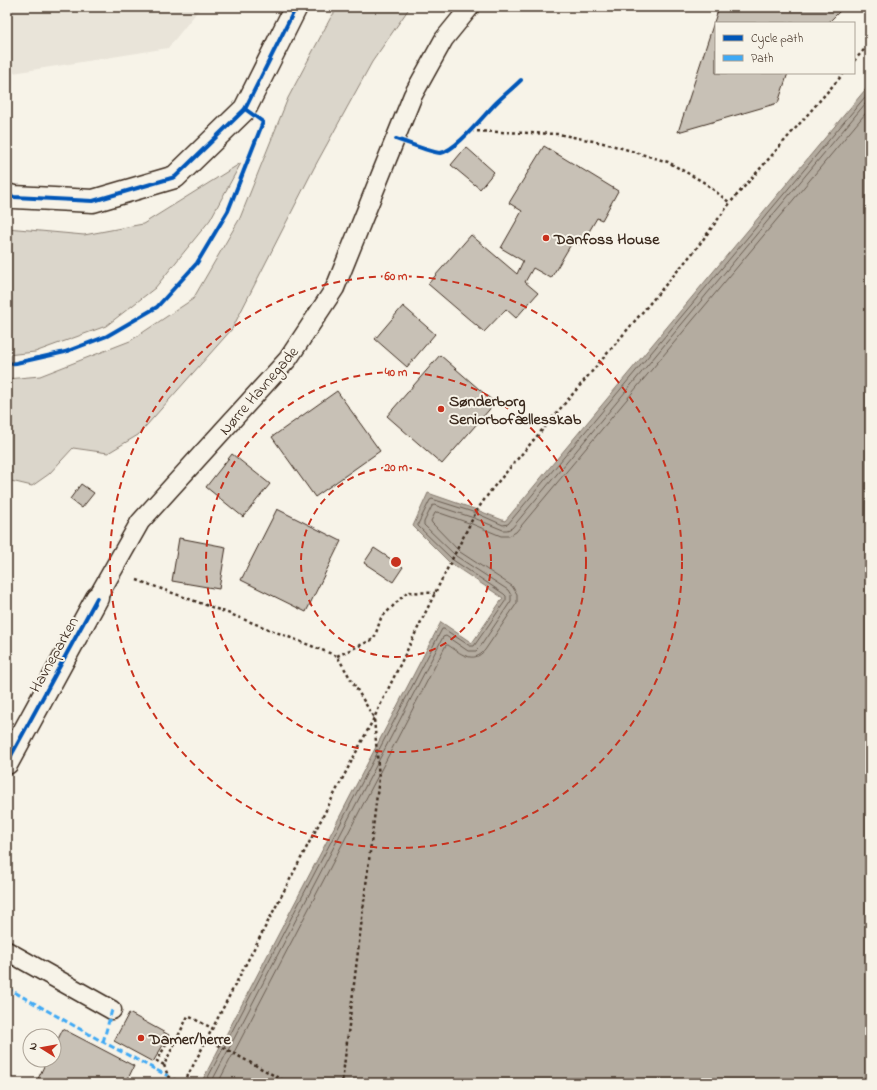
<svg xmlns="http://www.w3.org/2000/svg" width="877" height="1090" font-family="'Indie Flower',sans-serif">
<rect width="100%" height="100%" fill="#f7f3e8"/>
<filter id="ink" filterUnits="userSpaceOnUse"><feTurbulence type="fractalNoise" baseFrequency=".025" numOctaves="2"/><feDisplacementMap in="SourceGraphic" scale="8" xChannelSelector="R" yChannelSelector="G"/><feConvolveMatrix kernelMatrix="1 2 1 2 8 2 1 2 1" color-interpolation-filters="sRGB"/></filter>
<g filter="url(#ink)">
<polygon fill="#e9e4d9" points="7,7 201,7 168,48 7,74"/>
<g fill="#dbd6cb" stroke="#8b8074">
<polygon points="339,7 410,7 372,62 314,168 232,329 138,435 108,453 73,448 49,474 32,486 7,480 7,379 40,376 130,341 193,299 240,218 288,98 331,17"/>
<polygon points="241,163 210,220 155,288 106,326 35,352 7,355 7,228 84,235 143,224"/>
</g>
<polygon fill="#b4aca0" stroke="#84786c" points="870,84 870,1083 201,1083 441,622 472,643 503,598 450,563 413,526 428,493 477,510 505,521"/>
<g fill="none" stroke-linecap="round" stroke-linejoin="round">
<g stroke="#6b5e52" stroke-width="1">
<polyline points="205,1083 442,629 444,629 470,646 474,646 506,600 506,596 504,594 453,560 418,526 418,524 430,500 432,499 476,513 503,525 508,524 870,91"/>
<polyline points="211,1083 443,637 446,636 468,651 476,651 480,647 511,601 511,595 508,590 456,556 424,525 424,522 432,506 434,505 474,518 503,530 507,530 512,528 870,98"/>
<path d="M218,1083l228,-438h2c12,8 25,20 37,5l32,-47v-9l-5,-8 -52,-34 -28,-29 -1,-2 4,-8 2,-1 35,12 29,12h8l7,-4 354,-424"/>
</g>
</g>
<g fill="#c8c1b6" stroke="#3b2a1e">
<polygon points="719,7 844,7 828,23 716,23 716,73 788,73 778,103 678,132"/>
<polygon points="544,146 618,191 602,220 597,218 581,245 573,241 551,278 533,268 525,282 538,293 516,318 506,309 484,332 428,284 471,235 517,274 523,261 501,248 522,211 509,203"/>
<polygon points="466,147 494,172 480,189 451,165"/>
<polygon points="403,306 435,334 407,367 375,339"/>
<polygon points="440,355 495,403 442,464 387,416"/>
<polygon points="337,391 380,451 315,497 272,437"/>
<polygon points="232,454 270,484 243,517 206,487"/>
<polygon points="81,484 94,493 82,508 70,499"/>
<polygon points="277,509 341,541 306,612 241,580"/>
<polygon points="179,538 226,547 219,589 172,581"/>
<polygon points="374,548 403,567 393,582 364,563"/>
<polygon points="129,1013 169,1035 153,1062 114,1041"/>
<polygon points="63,1029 134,1066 126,1083 36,1083 47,1060 54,1060 54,1047"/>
</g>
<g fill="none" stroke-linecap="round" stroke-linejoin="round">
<defs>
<g id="lane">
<polyline points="97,598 140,522 288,359 335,288 413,95 444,39 470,7"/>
<polyline points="7,951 112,1010"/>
</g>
<polyline id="street" points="7,763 97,598"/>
<polyline id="secondary" points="7,195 14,197 93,201 175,177 245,109 296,7"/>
</defs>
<use href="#lane" stroke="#3b2a1e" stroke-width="21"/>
<use href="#street" stroke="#3b2a1e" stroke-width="25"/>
<use href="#secondary" stroke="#3b2a1e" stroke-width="25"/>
<g stroke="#3b2a1e" stroke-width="2.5" stroke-dasharray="3 3" stroke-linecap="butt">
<polyline points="854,61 870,43"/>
<polyline points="471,131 558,134 608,144 668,162 705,183 730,203"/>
<polyline points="137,580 225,612 337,656 374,718 379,778 342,1083"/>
<polyline points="337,656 374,639 381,618 407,592 435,593"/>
<polyline points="169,1039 157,1061 164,1065 188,1016 212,1028"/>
<polyline points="207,1039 288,1083"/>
<polyline points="164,1065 168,1076 180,1083"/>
<polyline points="184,1083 374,718 435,593 477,510 492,489 696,249 730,203 844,73"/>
</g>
<use href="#lane" stroke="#f7f3e8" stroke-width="18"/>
<use href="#street" stroke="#f7f3e8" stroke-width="22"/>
<use href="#secondary" stroke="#f7f3e8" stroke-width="22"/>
<g stroke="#3fa9f5" stroke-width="3" stroke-dasharray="6 3" stroke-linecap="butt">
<polyline points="7,988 103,1042 168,1076"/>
<polyline points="103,1042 112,1010"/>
</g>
<defs>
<g id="cycleway">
<path d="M396,139c10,3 35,14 44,14 15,-1 44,-38 56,-50 8,-8 17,-15 25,-23"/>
<polyline points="7,195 14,197 93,201 175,177 245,109 296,7"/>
<polyline points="7,364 16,363 65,352 107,336 157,307 197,263 228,211 263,122 245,109"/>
<polyline points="7,763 97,598"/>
</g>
</defs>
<use href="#cycleway" stroke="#f7f3e8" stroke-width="6"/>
<use href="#cycleway" stroke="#0057b8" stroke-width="4"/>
</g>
</g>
<g fill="none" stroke="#c8321e" stroke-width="2" stroke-dasharray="7 5">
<circle cx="396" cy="562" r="95"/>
<circle cx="396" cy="562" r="190"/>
<circle cx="396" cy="562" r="286"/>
</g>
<g fill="#c8321e" stroke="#f7f3e8" stroke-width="1.5">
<circle cx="546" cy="238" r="4"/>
<circle cx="441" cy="409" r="4"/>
<circle cx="141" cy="1038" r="4"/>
</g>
<g text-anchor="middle" stroke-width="4" stroke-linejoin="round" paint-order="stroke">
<g font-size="16" font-weight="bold" fill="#3b2a1e" stroke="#f7f3e8" text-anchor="start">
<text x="554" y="244">Danfoss House</text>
<text x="449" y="406">Sønderborg<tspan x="449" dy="18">Seniorbofællesskab</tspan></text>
<text x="149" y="1044">Damer/herre</text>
</g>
<g font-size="16" fill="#3b2a1e" stroke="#f7f3e8">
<text transform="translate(258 390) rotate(-49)" y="6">Nørre Havnegade</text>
<text transform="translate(53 654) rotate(-61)" y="6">Havneparken</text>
</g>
</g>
<circle cx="396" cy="562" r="6" fill="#c8321e" stroke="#f7f3e8" stroke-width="2"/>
<g font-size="12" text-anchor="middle" font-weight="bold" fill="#c8321e" stroke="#f7f3e8" stroke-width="4" stroke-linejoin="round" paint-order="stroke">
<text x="396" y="280">60 m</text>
<text x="396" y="376">40 m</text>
<text x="396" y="471">20 m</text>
</g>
<rect width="877" height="1090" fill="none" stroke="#f7f3e8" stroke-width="24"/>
<rect x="12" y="12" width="853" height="1066" fill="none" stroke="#3b2a1e" stroke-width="1.5" filter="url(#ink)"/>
<rect x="715" y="22" width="140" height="52" fill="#f7f3e8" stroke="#aca397"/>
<rect x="723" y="35" width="20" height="6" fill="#0057b8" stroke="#aca397"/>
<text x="751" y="42" font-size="12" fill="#3b2a1e">Cycle path</text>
<rect x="723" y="55" width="20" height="6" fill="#3fa9f5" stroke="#aca397"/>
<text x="751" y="62" font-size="12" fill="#3b2a1e">Path</text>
<g transform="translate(42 1048) rotate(281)"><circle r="19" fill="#f7f3e8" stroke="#aca397"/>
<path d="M0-3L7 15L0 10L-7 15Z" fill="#c8321e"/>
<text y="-6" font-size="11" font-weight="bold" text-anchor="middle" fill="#3b2a1e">N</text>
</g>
</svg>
